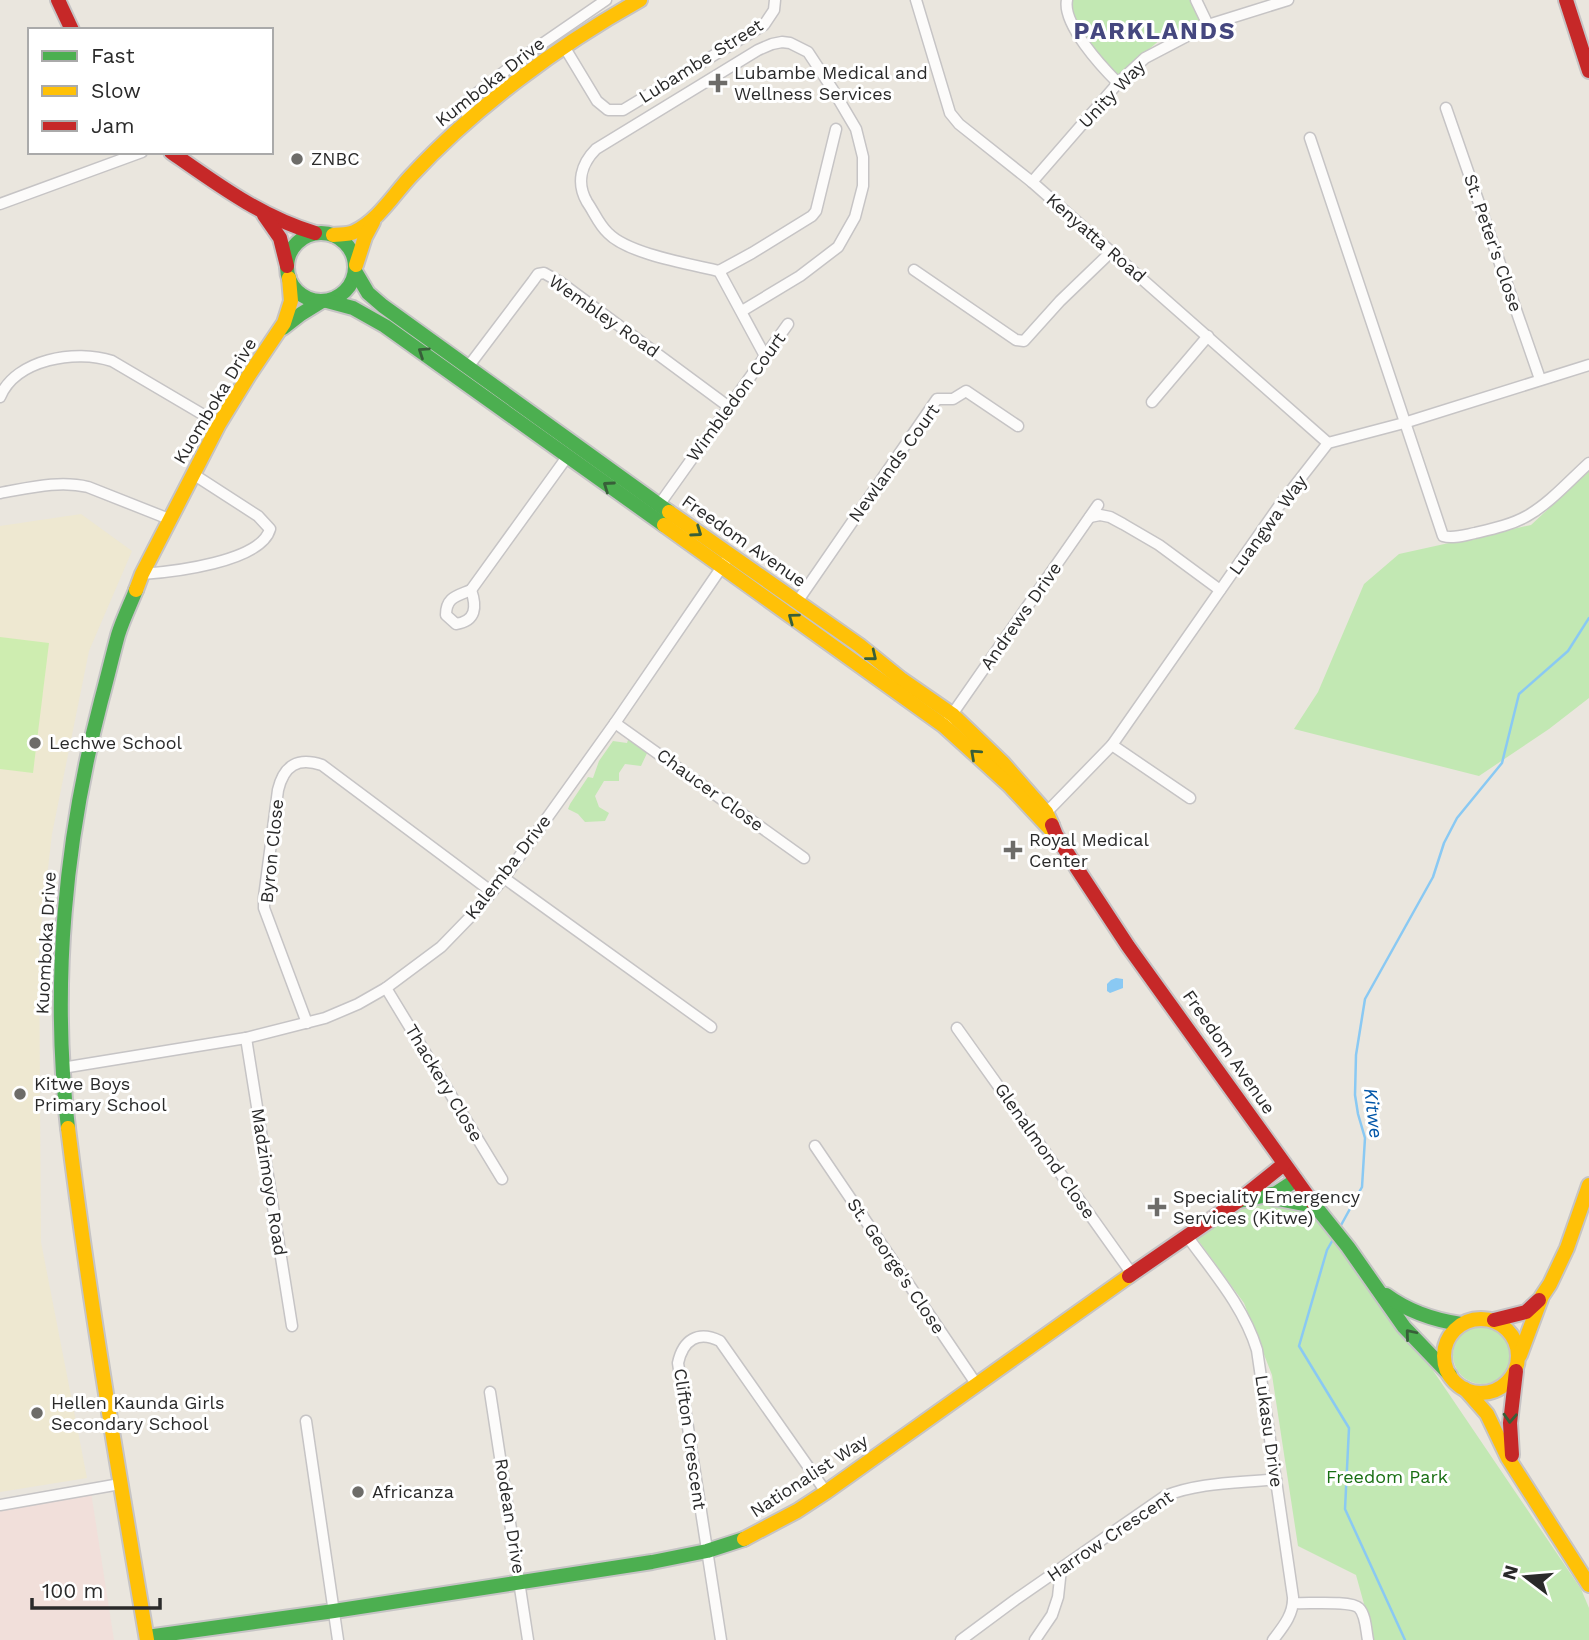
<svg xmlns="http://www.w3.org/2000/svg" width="1589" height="1640" font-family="'Work Sans',sans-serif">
<rect width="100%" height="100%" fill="#eae6de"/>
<polygon fill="#eee8d1" points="81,514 132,551 89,651 52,834 39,945 41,1242 87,1478 0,1492 0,526"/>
<polygon fill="#f1dfda" points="91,1492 114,1640 0,1640 0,1508"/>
<g fill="#c2e8b3">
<polygon points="1070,0 1190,0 1201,23 1167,34 1118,75 1092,51 1068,4"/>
<polygon points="1589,471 1589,698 1549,729 1479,776 1294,729 1318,692 1364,584 1399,554 1531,525"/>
<polygon points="629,737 648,751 641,766 625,764 619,773 619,781 604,781 595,796 599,807 609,813 605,821 585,822 578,814 568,809 570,804 588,777 593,778 599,761 613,741 627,743"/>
<polygon points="1255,1202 1309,1211 1432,1369 1581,1589 1589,1608 1589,1640 1374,1640 1356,1575 1298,1546 1272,1375 1244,1303 1195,1236"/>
<circle cx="1482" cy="1355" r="29"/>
</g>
<polygon fill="#ceedb0" points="0,637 49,643 33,773 0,769"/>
<polygon fill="#8ac9f3" points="1116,978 1123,979 1123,988 1110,993 1107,991 1107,984 1111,980"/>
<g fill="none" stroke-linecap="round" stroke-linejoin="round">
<g stroke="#8ac9f3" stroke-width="2.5">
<polyline points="1340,1227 1362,1187 1365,1138 1358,1114 1355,1095 1356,1055 1365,999 1433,877 1444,843 1457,818 1502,763 1519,694 1568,651 1589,618"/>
<polyline points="1335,1236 1327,1250 1299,1346 1349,1428 1345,1509 1405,1640"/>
</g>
<defs>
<g id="street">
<polyline points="916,0 950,113 959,124 1032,182 1328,443"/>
<path d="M1067,0c-5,24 35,67 51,83"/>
<polyline points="1196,0 1208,25"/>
<polyline points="565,48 597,101 608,110 623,110 764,25 774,10 775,0"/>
<polyline points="1446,108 1540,379"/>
<polyline points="468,122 466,104 468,100 523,57 606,0"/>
<path d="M1310,138l133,398c10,3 22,-1 32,-3 17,-4 36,-8 52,-17 23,-13 42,-35 62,-53"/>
<polyline points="1032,182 1118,83 1145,58 1208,25 1288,0"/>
<polyline points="0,204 142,152"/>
<polyline points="914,270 1016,340 1024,341 1060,301 1111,252"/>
<polyline points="719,271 765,356"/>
<path d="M742,311l58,-35 38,-29 17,-30 8,-31v-29l-7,-28 -23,-39 -25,-38 -18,-9 -8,-1 -10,2 -14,6 -162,99c-15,15 -20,34 -9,53 7,10 12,23 21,31 20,21 82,31 111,38l33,-18 60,-37 4,-5 20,-82"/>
<polyline points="468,367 533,281 538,274 544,273 560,282 729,407"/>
<path d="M0,397c16,-38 76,-48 112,-36l107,63"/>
<polyline points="1152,402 1208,336"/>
<path d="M0,493c29,-5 59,-13 88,-6l81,32"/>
<polyline points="659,505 788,324"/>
<polyline points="1090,517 1100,515 1110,517 1123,524 1159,545 1220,590"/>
<path d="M142,574c30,-2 119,-12 128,-45l-12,-13 -65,-42"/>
<polyline points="471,590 567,457"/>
<path d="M471,590c6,17 5,31 -15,34l-10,-9c0,-18 11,-19 25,-25z"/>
<polyline points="797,602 937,399 953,399 966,391 1018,426"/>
<polyline points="615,723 804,858"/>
<polyline points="944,726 1098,505"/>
<polyline points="1112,745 1190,798"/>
<polyline points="1042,817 1112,745 1279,506 1328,443 1404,423 1589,365"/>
<polyline points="504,878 711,1027"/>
<polyline points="386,988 502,1179"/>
<path d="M307,1023l-43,-115v-11l14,-107c6,-25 20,-33 44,-25l170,127"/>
<polyline points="957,1028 1132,1274"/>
<polyline points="246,1038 292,1326"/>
<polyline points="62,1068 246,1038 325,1018 358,1004 386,988 441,947 474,913 504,878 615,723 730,555"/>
<polyline points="815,1146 977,1385"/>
<path d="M1187,1236c26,36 57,71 70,114l36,247c1,17 -10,30 -20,43"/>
<polyline points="490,1392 528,1640"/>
<polyline points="306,1421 338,1640"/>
<polyline points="0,1505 120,1484"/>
<path d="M1293,1603c13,1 58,-3 66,5 7,7 7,23 9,32"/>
<path d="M721,1640l-43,-277c5,-23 20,-33 42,-22l106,151"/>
<path d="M961,1640l54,-40 150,-104c34,-14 75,-13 111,-17"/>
<polyline points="1035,1640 1052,1615 1058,1597 1061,1569"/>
</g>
<g id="fast">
<circle cx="321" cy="267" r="34"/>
<polyline points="355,271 368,293 383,306 669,512"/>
<polyline points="327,301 353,308 385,326 664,525"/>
<polyline points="283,328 301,314 322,301"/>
<path d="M68,1128c-17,-142 -3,-289 33,-427 6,-22 11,-44 17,-66 5,-16 12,-30 18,-45"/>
<polyline points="1268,1197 1315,1206"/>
<polyline points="1239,1201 1276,1193 1296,1180"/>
<polyline points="1312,1202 1348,1247 1404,1327 1450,1375"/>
<path d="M1386,1295c23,17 47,25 75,29"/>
<polyline points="147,1637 334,1611 652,1562 707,1551 744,1539"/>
</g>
<g id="slow">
<path d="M333,235c7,-1 15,0 21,-3 24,-11 40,-38 57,-56 63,-68 148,-131 229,-176"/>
<polyline points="356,265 365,237 373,222"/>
<polyline points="669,512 859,645 901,679 953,715 1003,763 1046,812 1052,825"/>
<polyline points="664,525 944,726 1009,785 1051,830"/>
<polyline points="136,590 142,574 219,424 249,375 284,323 291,301 289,278"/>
<path d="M68,1128c21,171 50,342 79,512"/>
<circle cx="1481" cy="1356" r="37"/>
<polyline points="1520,1355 1542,1296 1550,1284 1567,1248 1589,1185"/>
<polyline points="1465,1389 1487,1414 1508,1458 1589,1585"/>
<polyline points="744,1539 797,1511 826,1492 1129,1276"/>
</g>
<g id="jam">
<polyline points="58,0 72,30"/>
<polyline points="1566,0 1589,71"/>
<path d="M171,152c46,32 90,65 144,81"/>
<polyline points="264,215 280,238 287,266"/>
<polyline points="1052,825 1056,835 1078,870 1128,946 1312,1202"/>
<polyline points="1129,1276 1238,1201 1284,1164"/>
<polyline points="1494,1320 1526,1312 1539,1300"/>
<polyline points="1512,1455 1510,1423 1516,1371"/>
</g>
</defs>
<use href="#street" stroke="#c6c4c5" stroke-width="13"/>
<use href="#fast" stroke="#c6c4c5" stroke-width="18"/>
<use href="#slow" stroke="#c6c4c5" stroke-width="18"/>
<use href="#jam" stroke="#c6c4c5" stroke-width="18"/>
<use href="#street" stroke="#fcfbfa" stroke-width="10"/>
<use href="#fast" stroke="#4caf50" stroke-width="14"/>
<use href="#slow" stroke="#ffc107" stroke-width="14"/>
<use href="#jam" stroke="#c62828" stroke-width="14"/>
</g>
<defs><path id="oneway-chevron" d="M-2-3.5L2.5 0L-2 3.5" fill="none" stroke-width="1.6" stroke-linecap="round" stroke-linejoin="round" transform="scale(1.75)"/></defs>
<g stroke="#385f39">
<use href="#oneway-chevron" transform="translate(423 352) rotate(-146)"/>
<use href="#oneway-chevron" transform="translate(608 486) rotate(-145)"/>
<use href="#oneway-chevron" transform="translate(697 532) rotate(35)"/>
<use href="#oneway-chevron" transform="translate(793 618) rotate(-144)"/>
<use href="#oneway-chevron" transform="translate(872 656) rotate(39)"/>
<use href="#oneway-chevron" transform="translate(975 754) rotate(-138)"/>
<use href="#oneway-chevron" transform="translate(1410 1334) rotate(-130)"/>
<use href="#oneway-chevron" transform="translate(1510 1418) rotate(93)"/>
</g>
<g fill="#6d6c69" stroke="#fff" stroke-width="2.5">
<path d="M714.5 72.5h7v7h7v7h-7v7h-7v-7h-7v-7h7z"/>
<circle cx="297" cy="159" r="7"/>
<circle cx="35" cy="743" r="7"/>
<path d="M1009.5 839.5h7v7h7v7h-7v7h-7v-7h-7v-7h7z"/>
<circle cx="20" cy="1094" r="7"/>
<path d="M1153.5 1196.5h7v7h7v7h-7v7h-7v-7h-7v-7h7z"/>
<circle cx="37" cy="1413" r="7"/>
<circle cx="358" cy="1492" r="7"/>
</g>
<g text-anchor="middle" stroke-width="6" stroke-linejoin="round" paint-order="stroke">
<g font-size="18" fill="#2a2a2a" stroke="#fff">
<text transform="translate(701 61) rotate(-32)" y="6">Lubambe Street</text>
<text transform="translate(490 82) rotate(-38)" y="6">Kumboka Drive</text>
<text transform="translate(1112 94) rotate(-46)" y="6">Unity Way</text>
<text transform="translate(1096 238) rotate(41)" y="6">Kenyatta Road</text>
<text transform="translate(1493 243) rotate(71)" y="6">St. Peter's Close</text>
<text transform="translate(604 316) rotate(35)" y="6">Wembley Road</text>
<text transform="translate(736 397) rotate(-54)" y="6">Wimbledon Court</text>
<text transform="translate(215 401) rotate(-59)" y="6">Kuomboka Drive</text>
<text transform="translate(894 463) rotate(-54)" y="6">Newlands Court</text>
<text transform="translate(1268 525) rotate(-54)" y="6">Luangwa Way</text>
<text transform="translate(744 541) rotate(35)" y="6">Freedom Avenue</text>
<text transform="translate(1021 616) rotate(-55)" y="6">Andrews Drive</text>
<text transform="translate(710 790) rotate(36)" y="6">Chaucer Close</text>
<text transform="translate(272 851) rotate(-84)" y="6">Byron Close</text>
<text transform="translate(508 867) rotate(-52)" y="6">Kalemba Drive</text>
<text transform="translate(46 943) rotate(-87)" y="6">Kuomboka Drive</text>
<text transform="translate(1229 1052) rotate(55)" y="6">Freedom Avenue</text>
<text transform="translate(444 1083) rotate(59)" y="6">Thackery Close</text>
<text transform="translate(1045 1151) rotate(55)" y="6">Glenalmond Close</text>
<text transform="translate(269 1182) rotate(81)" y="6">Madzimoyo Road</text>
<text transform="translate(896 1266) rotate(56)" y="6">St. George's Close</text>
<text transform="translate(1269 1431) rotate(82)" y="6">Lukasu Drive</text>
<text transform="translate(690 1439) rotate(82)" y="6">Clifton Crescent</text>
<text transform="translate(809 1476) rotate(-33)" y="6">Nationalist Way</text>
<text transform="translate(510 1516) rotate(81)" y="6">Rodean Drive</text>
<text transform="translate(1110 1536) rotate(-34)" y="6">Harrow Crescent</text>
</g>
<g font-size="18" fill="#2a2a2a" stroke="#fff" text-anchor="start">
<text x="734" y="79">Lubambe Medical and<tspan x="734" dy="21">Wellness Services</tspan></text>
<text x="311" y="165">ZNBC</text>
<text x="49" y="749">Lechwe School</text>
<text x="1029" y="846">Royal Medical<tspan x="1029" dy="21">Center</tspan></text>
<text x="34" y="1090">Kitwe Boys<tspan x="34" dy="21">Primary School</tspan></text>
<text x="1173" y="1203">Speciality Emergency<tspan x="1173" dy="21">Services (Kitwe)</tspan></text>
<text x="51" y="1409">Hellen Kaunda Girls<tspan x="51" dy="21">Secondary School</tspan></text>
<text x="372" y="1498">Africanza</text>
</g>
<g font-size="18" fill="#186f12" stroke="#fff">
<text x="1387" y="1483">Freedom Park</text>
</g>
<g font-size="19" font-style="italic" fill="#0055a8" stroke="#fff">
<text transform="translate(1374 1113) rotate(83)" y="7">Kitwe</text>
</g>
<g font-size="24" font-weight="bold" letter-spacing="2" fill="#45477f" stroke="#fff">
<text x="1155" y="39">PARKLANDS</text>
</g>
</g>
<rect x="28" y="28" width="245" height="126" fill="#ffffff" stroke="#aaaaaa" stroke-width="2"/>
<rect x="42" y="51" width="35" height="10" fill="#4caf50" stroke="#aaaaaa" stroke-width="2"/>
<text x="91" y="63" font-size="21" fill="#2a2a2a">Fast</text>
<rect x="42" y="86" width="35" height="10" fill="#ffc107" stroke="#aaaaaa" stroke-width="2"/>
<text x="91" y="98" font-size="21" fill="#2a2a2a">Slow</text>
<rect x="42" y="121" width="35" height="10" fill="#c62828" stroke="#aaaaaa" stroke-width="2"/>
<text x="91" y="133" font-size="21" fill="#2a2a2a">Jam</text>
<g transform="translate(1526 1577) rotate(286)" stroke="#ffffff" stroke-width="5" paint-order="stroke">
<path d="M0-5L12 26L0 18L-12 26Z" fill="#2a2a2a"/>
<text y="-10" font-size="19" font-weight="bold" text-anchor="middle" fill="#2a2a2a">N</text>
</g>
<path d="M32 1598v10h128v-10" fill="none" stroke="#2a2a2a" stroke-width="3.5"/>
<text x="42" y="1598" font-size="21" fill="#2a2a2a" stroke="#ffffff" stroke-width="5" paint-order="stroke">100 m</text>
</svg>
